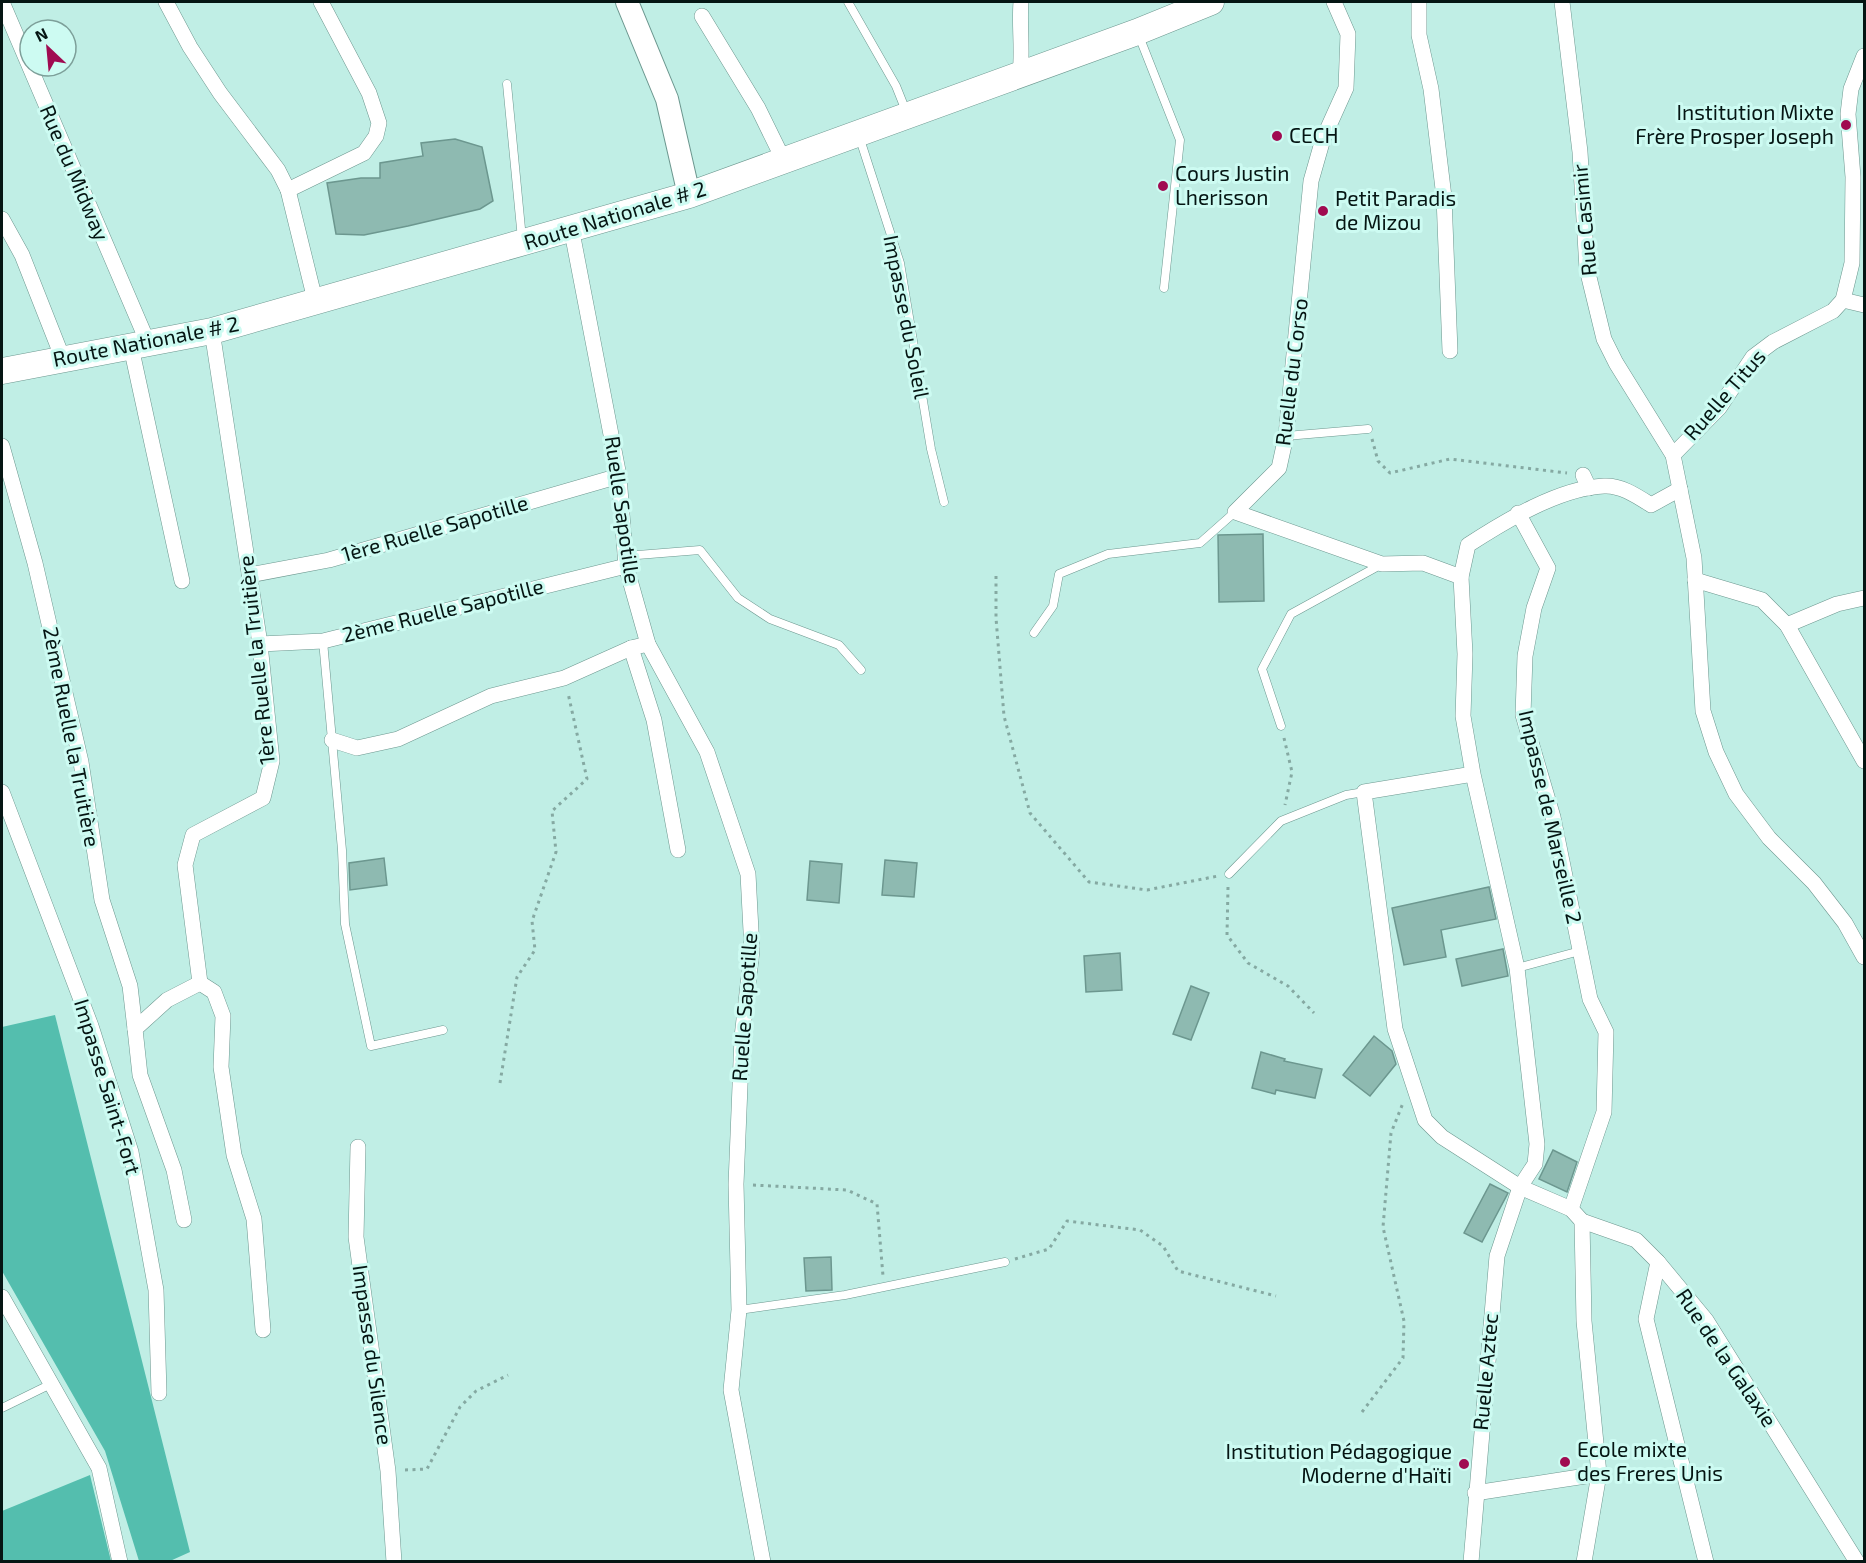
<svg xmlns="http://www.w3.org/2000/svg" width="1866" height="1563" font-family="'Exo 2',sans-serif">
<rect width="100%" height="100%" fill="#c0eee5"/>
<g fill="#54beae">
<polygon points="55,1015 190,1552 170,1561 139,1561 105,1451 2,1271 2,1027"/>
<polygon points="90,1475 111,1561 2,1561 2,1511"/>
</g>
<g fill="#8ebab1" stroke="#6c978f" stroke-width="1.5">
<polygon points="455,139 482,147 493,201 480,209 408,226 364,235 336,234 327,183 361,178 380,178 380,163 423,156 421,143"/>
<polygon points="1263,534 1264,601 1219,602 1218,535"/>
<polygon points="384,858 387,885 350,890 349,863"/>
<polygon points="885,860 917,863 914,897 882,895"/>
<polygon points="810,861 842,864 839,903 807,900"/>
<polygon points="1489,887 1496,919 1441,930 1446,957 1404,965 1392,908"/>
<polygon points="1503,949 1508,976 1462,986 1456,959"/>
<polygon points="1120,953 1122,990 1086,992 1084,956"/>
<polygon points="1191,986 1209,993 1191,1040 1173,1034"/>
<polygon points="1374,1036 1392,1051 1396,1064 1370,1096 1343,1075"/>
<polygon points="1261,1052 1285,1059 1284,1061 1322,1069 1315,1098 1276,1090 1275,1094 1252,1088"/>
<polygon points="1553,1150 1577,1162 1567,1192 1539,1179"/>
<polygon points="1490,1184 1508,1193 1482,1242 1464,1233"/>
<polygon points="831,1257 832,1290 806,1291 804,1258"/>
</g>
<g fill="none" stroke-linecap="round" stroke-linejoin="round">
<defs>
<g id="lane">
<polyline points="848,2 896,86 906,111"/>
<polyline points="1139,36 1180,140 1164,288"/>
<polyline points="507,84 522,239"/>
<polyline points="859,136 900,263 931,449 944,502"/>
<polyline points="1286,436 1368,429"/>
<polyline points="625,556 700,550 738,598 770,619 839,645 861,670"/>
<polyline points="1034,633 1053,606 1059,574 1108,554 1200,543 1235,512"/>
<polyline points="323,641 342,850 345,924 371,1046 443,1030"/>
<polyline points="1281,726 1262,669 1291,614 1382,564"/>
<polyline points="1229,874 1281,821 1346,795 1364,792"/>
<polyline points="1517,968 1580,951"/>
<polyline points="739,1310 845,1295 1005,1262"/>
<polyline points="2,1408 51,1384"/>
</g>
<g id="street">
<polyline points="2,2 148,343"/>
<polyline points="166,2 190,47 220,93 278,170 288,190 316,304"/>
<path d="M1334,2l14,32 -2,54 -23,51 -12,42 -25,255 -7,32 -44,44 147,52 41,-1 38,14 7,-32c37,-24 91,-57 136,-59 17,-1 33,10 47,19l29,-16"/>
<polyline points="1419,2 1419,35 1431,89 1444,197 1450,351"/>
<polyline points="1562,2 1580,152 1587,269 1604,339 1616,363 1673,455 1694,558 1703,711 1716,752 1736,794 1769,838 1814,883 1845,923 1864,957"/>
<polyline points="702,16 758,108 784,161"/>
<path d="M1020,75c3,-25 -1,-49 1,-73"/>
<polyline points="288,190 364,153 376,136 379,123 369,93 321,2"/>
<polyline points="2,219 22,255 63,359"/>
<polyline points="571,227 619,476 626,566 648,644 707,752 748,874 752,950 742,1037 736,1184 739,1310 731,1390 763,1562"/>
<polyline points="1843,300 1864,305"/>
<polyline points="212,331 260,644 272,761 263,798 193,835 185,865 200,983 214,992 223,1016 221,1067 234,1155 254,1219 263,1330"/>
<polyline points="131,347 182,581"/>
<polyline points="2,446 35,563 81,762 102,900 130,986 135,1029"/>
<polyline points="1673,455 1719,408 1753,357 1773,342 1833,311 1843,300 1852,263 1853,177 1848,114 1851,89 1864,56"/>
<polyline points="1583,475 1589,488"/>
<polyline points="1518,513 1548,568 1534,608 1525,656 1523,715 1553,817 1590,999 1606,1032 1604,1112 1571,1209"/>
<polyline points="250,575 329,560 619,476"/>
<polyline points="1461,577 1465,654 1463,716 1473,774 1517,968 1537,1144 1535,1164 1520,1187 1442,1137 1425,1120 1395,1029 1364,792 1473,774"/>
<polyline points="1695,580 1762,600 1787,625 1864,761"/>
<polyline points="1787,625 1837,604 1864,598"/>
<polyline points="260,644 323,641 626,566"/>
<polyline points="631,648 654,720 678,850"/>
<polyline points="332,740 357,748 398,739 491,696 564,678 631,648 648,644"/>
<polyline points="2,792 91,1026 131,1152 156,1290 159,1393"/>
<polyline points="358,1147 356,1237 388,1471 394,1562"/>
<polyline points="184,1220 174,1170 140,1075 135,1029 167,1000 200,983"/>
<polyline points="1582,1221 1584,1321 1599,1474 1584,1562"/>
<polyline points="1658,1262 1646,1319 1706,1562"/>
<polyline points="2,1297 99,1468 120,1562"/>
<polyline points="1475,1493 1599,1474"/>
<polyline points="1471,1562 1497,1256 1520,1187 1571,1209 1582,1221 1636,1240 1658,1262 1706,1320 1857,1562"/>
</g>
<polyline id="secondary" points="627,2 667,99 689,195"/>
<polyline id="primary" points="2,371 212,331 689,195 1137,32 1211,2"/>
</defs>
<use href="#lane" stroke="#6c978f" stroke-width="9"/>
<use href="#street" stroke="#6c978f" stroke-width="16"/>
<use href="#secondary" stroke="#6c978f" stroke-width="24"/>
<use href="#primary" stroke="#6c978f" stroke-width="27"/>
<g stroke="#85a9a2" stroke-width="3" stroke-dasharray="3 4.5" stroke-linecap="butt">
<polyline points="1372,439 1378,461 1390,473 1450,459 1567,473"/>
<polyline points="996,576 996,618 1004,716 1030,813 1089,882 1147,890 1218,876"/>
<polyline points="1284,738 1292,772 1285,805"/>
<polyline points="1228,887 1227,935 1248,963 1288,986 1314,1013"/>
<polyline points="500,1083 517,977 535,950 532,921 556,852 552,811 587,779 568,693"/>
<polyline points="753,1185 847,1190 877,1204 883,1276"/>
<polyline points="1015,1259 1049,1249 1067,1221 1140,1230 1163,1246 1178,1271 1276,1296"/>
<polyline points="1362,1412 1403,1358 1404,1321 1383,1227 1391,1133 1403,1103"/>
<polyline points="405,1470 427,1469 460,1407 476,1391 508,1375"/>
</g>
<use href="#lane" stroke="#fff" stroke-width="8"/>
<use href="#street" stroke="#fff" stroke-width="15"/>
<use href="#secondary" stroke="#fff" stroke-width="22"/>
<use href="#primary" stroke="#fff" stroke-width="26"/>
</g>
<g fill="#a00b51" stroke="#cdfbf2" stroke-width="2">
<circle cx="1846" cy="125" r="6"/>
<circle cx="1277" cy="136" r="6"/>
<circle cx="1163" cy="186" r="6"/>
<circle cx="1323" cy="211" r="6"/>
<circle cx="1565" cy="1462" r="6"/>
<circle cx="1464" cy="1464" r="6"/>
</g>
<g text-anchor="middle" stroke-width="6" stroke-linejoin="round" paint-order="stroke">
<g font-size="21" fill="#051513" stroke="#cdfbf2" text-anchor="start">
<text x="1834" y="120" text-anchor="end">Institution Mixte<tspan x="1834" dy="24">Frère Prosper Joseph</tspan></text>
<text x="1289" y="143">CECH</text>
<text x="1175" y="181">Cours Justin<tspan x="1175" dy="24">Lherisson</tspan></text>
<text x="1335" y="206">Petit Paradis<tspan x="1335" dy="24">de Mizou</tspan></text>
<text x="1577" y="1457">Ecole mixte<tspan x="1577" dy="24">des Freres Unis</tspan></text>
<text x="1452" y="1459" text-anchor="end">Institution Pédagogique<tspan x="1452" dy="24">Moderne d'Haïti</tspan></text>
</g>
<g font-size="21" fill="#051513" stroke="#cdfbf2">
<text transform="translate(74 173) rotate(67)" y="7">Rue du Midway</text>
<text transform="translate(615 216) rotate(-17)" y="7">Route Nationale # 2</text>
<text transform="translate(1585 220) rotate(-95)" y="7">Rue Casimir</text>
<text transform="translate(906 317) rotate(79)" y="7">Impasse du Soleil</text>
<text transform="translate(146 342) rotate(-11)" y="7">Route Nationale # 2</text>
<text transform="translate(1292 372) rotate(-83)" y="7">Ruelle du Corso</text>
<text transform="translate(1725 395) rotate(-49)" y="7">Ruelle Titus</text>
<text transform="translate(622 510) rotate(82)" y="7">Ruelle Sapotille</text>
<text transform="translate(435 529) rotate(-16)" y="7">1ère Ruelle Sapotille</text>
<text transform="translate(443 611) rotate(-14)" y="7">2ème Ruelle Sapotille</text>
<text transform="translate(257 660) rotate(-96)" y="7">1ère Ruelle la Truitière</text>
<text transform="translate(71 737) rotate(79)" y="7">2ème Ruelle la Truitière</text>
<text transform="translate(1550 817) rotate(77)" y="7">Impasse de Marseille 2</text>
<text transform="translate(745 1007) rotate(-86)" y="7">Ruelle Sapotille</text>
<text transform="translate(107 1087) rotate(73)" y="7">Impasse Saint-Fort</text>
<text transform="translate(372 1355) rotate(82)" y="7">Impasse du Silence</text>
<text transform="translate(1726 1358) rotate(56)" y="7">Rue de la Galaxie</text>
<text transform="translate(1486 1372) rotate(-85)" y="7">Ruelle Aztec</text>
</g>
</g>
<rect width="1866" height="1563" fill="none" stroke="#051513" stroke-width="6"/>
<g transform="translate(48 48) rotate(334)"><circle r="28" fill="#cdfbf2" stroke="#7d9f99" stroke-width="1.5"/>
<path d="M0-4.5L10 22L0 15L-10 22Z" fill="#a00b51"/>
<text y="-9" font-size="16" font-weight="bold" text-anchor="middle" fill="#051513">N</text>
</g>
</svg>
